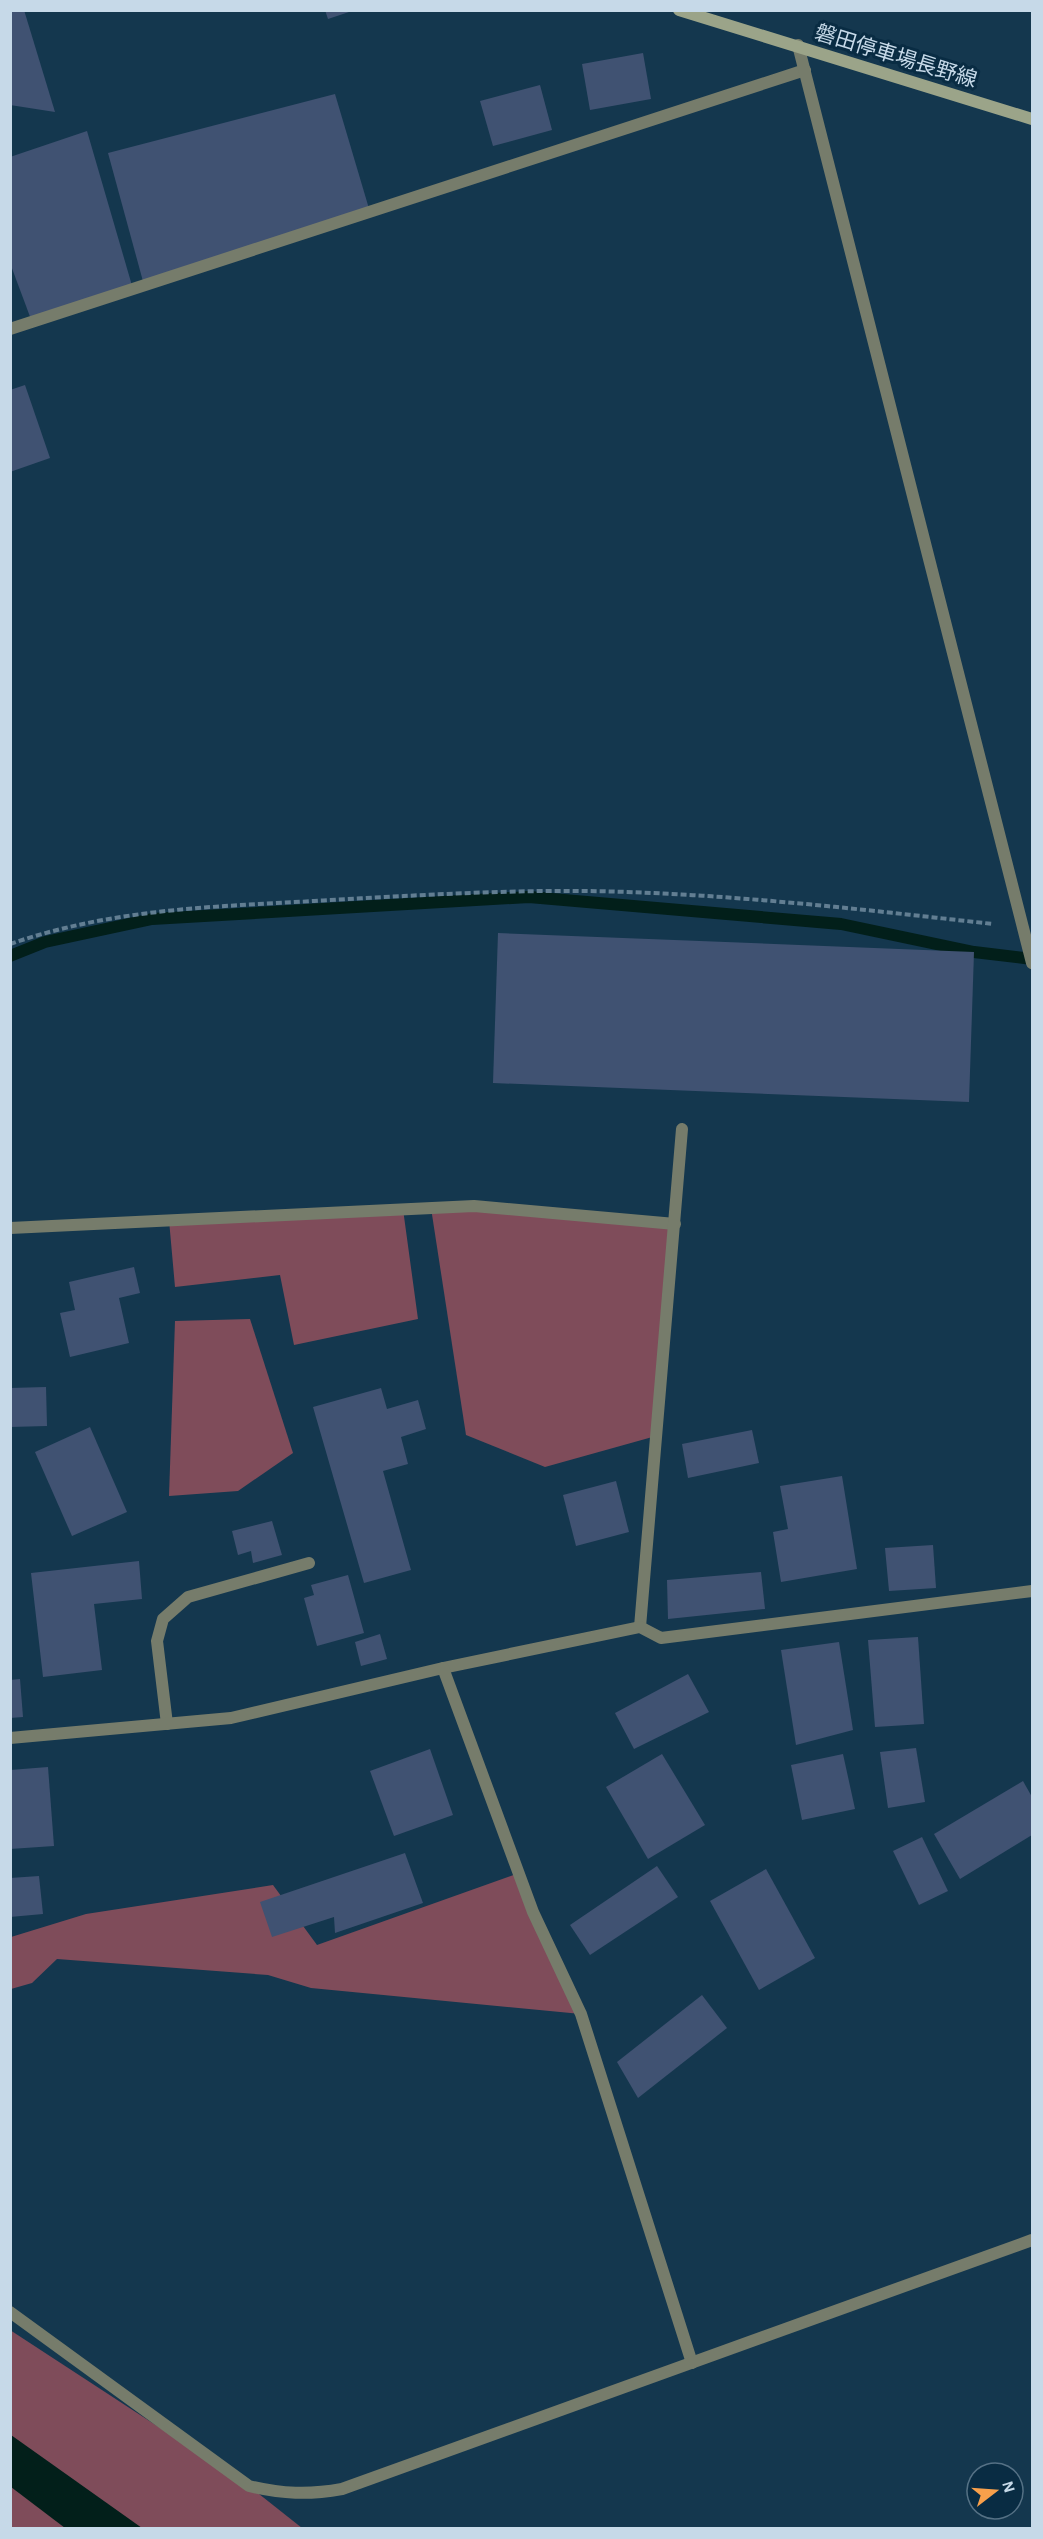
<svg xmlns="http://www.w3.org/2000/svg" width="1043" height="2539" font-family="'Alegreya Sans','Noto Sans JP',sans-serif">
<rect width="100%" height="100%" fill="#14374e"/>
<g fill="#7f4c5a">
<polygon points="431,1208 675,1224 656,1436 545,1467 466,1435"/>
<polygon points="403,1209 418,1319 294,1345 280,1275 175,1287 169,1220"/>
<polygon points="250,1319 293,1453 238,1491 169,1496 175,1321"/>
<polygon points="519,1873 581,2014 311,1988 268,1975 57,1959 32,1983 11,1989 11,1937 86,1914 273,1885 317,1945"/>
<polygon points="10,2330 249,2486 302,2528 11,2528"/>
</g>
<polygon fill="#021f1a" points="10,2435 11,2435 142,2528 65,2528 11,2487"/>
<g fill="none" stroke-linecap="round" stroke-linejoin="round">
<polyline stroke="#021f1a" stroke-width="12" points="10,956 45,942 152,919 529,897 841,924 974,952 1032,959"/>
</g>
<g fill="#405272">
<polygon points="10,10 24,10 55,112 10,105"/>
<polygon points="325,10 352,10 352,11 328,19"/>
<polygon points="643,53 651,99 590,110 582,64"/>
<polygon points="540,85 552,130 493,146 480,101"/>
<polygon points="335,94 370,212 144,285 108,153"/>
<polygon points="87,131 133,289 32,322 10,263 10,157"/>
<polygon points="25,385 50,458 10,472 10,390"/>
<polygon points="498,933 974,952 969,1102 493,1083"/>
<polygon points="134,1267 140,1293 119,1298 129,1343 70,1357 60,1313 75,1310 69,1282"/>
<polygon points="46,1387 47,1426 10,1427 10,1388"/>
<polygon points="381,1388 387,1409 418,1400 426,1429 401,1437 408,1464 383,1471 411,1570 364,1583 313,1407"/>
<polygon points="90,1427 127,1512 72,1536 35,1452"/>
<polygon points="752,1430 759,1463 688,1478 682,1444"/>
<polygon points="842,1476 857,1569 781,1582 773,1532 788,1529 780,1486"/>
<polygon points="616,1481 629,1532 576,1546 563,1495"/>
<polygon points="272,1521 282,1555 253,1563 251,1551 238,1555 232,1531"/>
<polygon points="933,1545 936,1588 889,1591 885,1548"/>
<polygon points="139,1561 142,1599 94,1604 102,1670 43,1677 31,1573"/>
<polygon points="761,1572 765,1609 668,1619 667,1580"/>
<polygon points="348,1575 364,1633 317,1646 304,1598 314,1595 311,1585"/>
<polygon points="380,1634 387,1659 361,1666 355,1642"/>
<polygon points="918,1637 924,1724 875,1727 868,1640"/>
<polygon points="839,1642 853,1730 796,1745 781,1650"/>
<polygon points="688,1674 709,1712 634,1749 615,1713"/>
<polygon points="20,1679 23,1717 10,1718 10,1680"/>
<polygon points="916,1748 925,1802 888,1808 880,1752"/>
<polygon points="430,1749 453,1815 394,1836 370,1771"/>
<polygon points="662,1754 705,1825 648,1859 606,1787"/>
<polygon points="843,1754 855,1809 802,1820 791,1765"/>
<polygon points="48,1767 54,1846 10,1849 10,1770"/>
<polygon points="1023,1781 1032,1797 1032,1835 960,1879 934,1834"/>
<polygon points="922,1837 948,1891 919,1905 893,1851"/>
<polygon points="405,1853 423,1903 335,1933 334,1917 272,1937 260,1902"/>
<polygon points="657,1866 678,1897 590,1955 570,1925"/>
<polygon points="766,1869 815,1958 759,1990 710,1901"/>
<polygon points="39,1876 43,1914 10,1917 10,1878"/>
<polygon points="702,1995 727,2028 638,2098 617,2062"/>
</g>
<g fill="none" stroke-linecap="round" stroke-linejoin="round">
<path stroke="#627e92" stroke-width="4" stroke-dasharray="6 3" stroke-linecap="butt" d="M10,944c102,-35 198,-37 304,-43 91,-5 182,-11 273,-10 136,2 271,18 406,33"/>
<g stroke="#767c6b" stroke-width="12">
<polyline points="10,329 805,70"/>
<polyline points="10,1228 474,1206 675,1224"/>
<polyline points="640,1627 682,1129"/>
<polyline points="443,1668 640,1627 661,1638 1032,1591"/>
<polyline points="167,1724 157,1641 163,1619 188,1597 309,1563"/>
<polyline points="10,1738 231,1718 443,1668 533,1912 581,2014 692,2363"/>
</g>
<g stroke="#767c6b" stroke-width="12">
<polyline points="798,45 1032,963"/>
<path d="M10,2312l239,174c33,8 60,9 93,3l690,-249"/>
</g>
<polyline stroke="#9ba489" stroke-width="12" points="679,10 1032,119"/>
</g>
<g text-anchor="middle" stroke-width="6" stroke-linejoin="round" paint-order="stroke">
<g font-size="21" fill="#c6d9e8" stroke="#092c43">
<text transform="translate(896 56) rotate(17)" y="7">磐田停車場長野線</text>
</g>
</g>
<rect width="1043" height="2539" fill="none" stroke="#c6d9e8" stroke-width="24"/>
<g transform="translate(995 2491) rotate(73)"><circle r="28" fill="#092c43" stroke="#557185" stroke-width="1.5"/>
<path d="M0-4.5L10 22L0 15L-10 22Z" fill="#f8a04b"/>
<text y="-9" font-size="16" font-weight="bold" text-anchor="middle" fill="#c6d9e8">N</text>
</g>
</svg>
